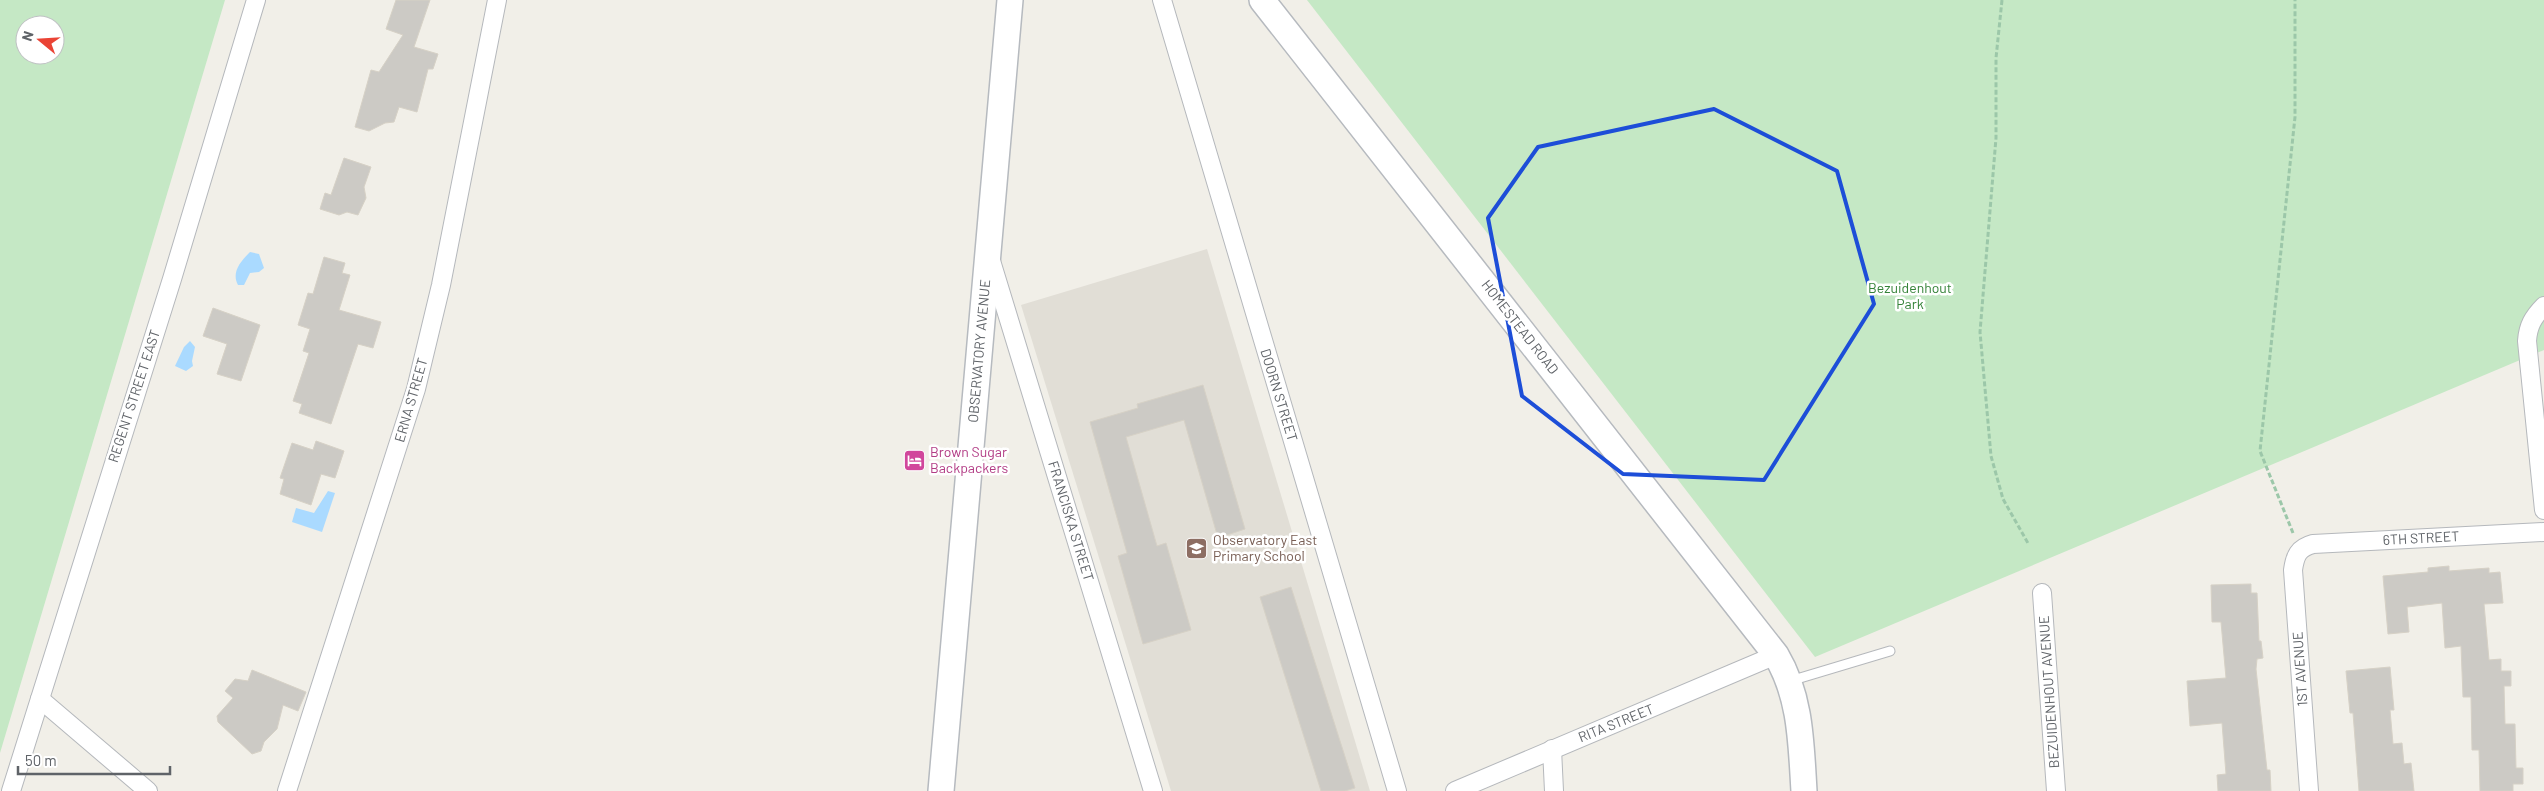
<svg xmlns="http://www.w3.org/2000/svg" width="2544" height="791" font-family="Barlow,sans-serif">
<rect width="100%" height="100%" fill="#f1efe8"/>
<polygon fill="#e1ded6" points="1207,249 1370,791 1171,791 1021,305"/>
<g fill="#c5e8c5" fill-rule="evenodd">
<path d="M0,0h225l-225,753zM25,25h30v30h-30z"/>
<polygon points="1307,0 2544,0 2544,350 1815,657"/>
</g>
<g fill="#aadaff">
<path d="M250,252l9,2 5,14 -5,4 -9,1 -6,12h-6c-7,-13 3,-24 12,-33z"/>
<polygon points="190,341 195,347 192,361 193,366 186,371 175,366 184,347"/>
<polygon points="328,491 335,493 322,532 292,522 296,508 314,513"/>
</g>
<g fill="#cccac5" stroke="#d6d1c6">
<polygon points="396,0 430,0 414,47 438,54 433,69 428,69 417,112 399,107 394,122 385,123 369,131 355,127 371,70 379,72 403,35 386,29"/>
<polygon points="344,158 371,167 364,187 366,198 358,215 347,212 339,215 320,209 325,193 331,195"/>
<polygon points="324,257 345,263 342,273 350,275 339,310 381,322 373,348 358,344 331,424 299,413 302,404 293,401 309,353 303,351 310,329 298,325 308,293 313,294"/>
<polygon points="213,308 260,325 241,381 217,374 227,344 203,336"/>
<polygon points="1203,385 1245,529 1218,538 1184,420 1126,437 1157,546 1166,543 1191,630 1143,644 1118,556 1127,553 1090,422 1138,408 1137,404"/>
<polygon points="316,441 344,451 335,478 321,474 311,505 280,494 284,479 280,478 292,443 313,450"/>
<polygon points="2449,566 2449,571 2489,568 2489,573 2500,572 2503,603 2484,604 2489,660 2501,659 2501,671 2511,671 2511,686 2504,686 2505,724 2515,724 2516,768 2523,768 2523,784 2513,784 2513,791 2480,791 2479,750 2472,750 2471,697 2463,697 2461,646 2445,648 2442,603 2407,607 2409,632 2388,634 2383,576 2428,572 2428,568"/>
<polygon points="2251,584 2251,593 2257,593 2259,641 2261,641 2263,658 2257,659 2256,669 2267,770 2270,770 2271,791 2218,791 2217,775 2226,774 2222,723 2190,726 2187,681 2226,678 2221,622 2212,622 2211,585"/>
<polygon points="1291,587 1355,788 1345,791 1321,791 1260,597"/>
<polygon points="2390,667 2394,710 2390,710 2393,744 2402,743 2404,764 2411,763 2414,791 2359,791 2353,713 2350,713 2346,671"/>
<polygon points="252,670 306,692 298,711 283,705 277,729 264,742 261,751 252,754 218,722 217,716 233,698 225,691 235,679 248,681"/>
</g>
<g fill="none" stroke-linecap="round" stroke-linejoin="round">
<defs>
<polyline id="lane" points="1790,681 1890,651"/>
<g id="street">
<polyline points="1162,0 1397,791"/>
<polyline points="991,261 1153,791"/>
<path d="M2544,306c-11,11 -16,20 -17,35l17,169"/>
<polyline points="2042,593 2056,791"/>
<polyline points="40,699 148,791"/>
<polyline points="1552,749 1554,791"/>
<polyline points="11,791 172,279 256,0"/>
<polyline points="287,791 416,389 441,285 497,0"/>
<polyline points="1455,791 1776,655"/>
<path d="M2309,791l-16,-221c2,-14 5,-22 20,-26l231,-12"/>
</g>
<g id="secondary">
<path d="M1262,0l514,655c25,42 25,88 28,136"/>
<polyline points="941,791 1010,0"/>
</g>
</defs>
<use href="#lane" stroke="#b5b8bc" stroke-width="11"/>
<use href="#street" stroke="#b5b8bc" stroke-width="20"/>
<use href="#secondary" stroke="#b6babf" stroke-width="28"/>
<g stroke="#9cc7a9" stroke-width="3" stroke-dasharray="5 2.5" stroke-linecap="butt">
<polyline points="2002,0 1996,58 1996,138 1980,332 1991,456 2003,499 2029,545"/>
<polyline points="2293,533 2260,451 2295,117 2295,0"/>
</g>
<use href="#lane" stroke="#fff" stroke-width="9"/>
<use href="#street" stroke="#fff" stroke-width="18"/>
<use href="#secondary" stroke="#fff" stroke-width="25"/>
</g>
<path fill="none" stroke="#1d4ed8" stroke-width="4" stroke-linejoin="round" d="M1714,109l123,62 37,133 -110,176 -141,-6 -101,-78 -34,-178 50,-71z"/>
<defs>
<symbol id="hotel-square" viewBox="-11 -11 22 22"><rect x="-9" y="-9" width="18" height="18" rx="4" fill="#d1479c" stroke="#fff"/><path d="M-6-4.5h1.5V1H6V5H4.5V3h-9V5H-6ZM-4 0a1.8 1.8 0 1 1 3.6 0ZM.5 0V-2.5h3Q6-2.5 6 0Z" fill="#fff"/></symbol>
<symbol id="school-square" viewBox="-11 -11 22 22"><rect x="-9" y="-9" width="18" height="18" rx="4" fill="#8d6e63" stroke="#fff"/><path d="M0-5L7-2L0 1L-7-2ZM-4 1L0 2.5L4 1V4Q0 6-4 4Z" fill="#fff"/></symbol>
</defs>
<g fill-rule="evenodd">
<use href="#hotel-square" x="902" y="448" width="25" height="25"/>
<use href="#school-square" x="1184" y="536" width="25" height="25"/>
</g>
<g text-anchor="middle" stroke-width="5" stroke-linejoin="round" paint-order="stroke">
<g font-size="14" fill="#348238" stroke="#fff">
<text x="1910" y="293">Bezuidenhout<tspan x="1910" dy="16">Park</tspan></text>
</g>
<g font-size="14" fill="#5f6368" stroke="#fff">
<text transform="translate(1520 327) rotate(52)" y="5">HOMESTEAD ROAD</text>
<text transform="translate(979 351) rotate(-85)" y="5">OBSERVATORY AVENUE</text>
<text transform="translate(1279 395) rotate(73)" y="5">DOORN STREET</text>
<text transform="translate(134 396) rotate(-72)" y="5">REGENT STREET EAST</text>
<text transform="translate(411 400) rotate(-74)" y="5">ERNA STREET</text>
<text transform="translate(1071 521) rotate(73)" y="5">FRANCISKA STREET</text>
<text transform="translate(2421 538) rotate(-3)" y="5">6TH STREET</text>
<text transform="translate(2300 669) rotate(-94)" y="5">1ST AVENUE</text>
<text transform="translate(2049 692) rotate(-94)" y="5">BEZUIDENHOUT AVENUE</text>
<text transform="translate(1616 723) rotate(-22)" y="5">RITA STREET</text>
</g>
<g font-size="14" fill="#b23c85" stroke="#fff" text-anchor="start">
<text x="930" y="457">Brown Sugar<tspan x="930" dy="16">Backpackers</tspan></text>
</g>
<g font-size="14" fill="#785e54" stroke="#fff" text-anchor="start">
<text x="1213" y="545">Observatory East<tspan x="1213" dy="16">Primary School</tspan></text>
</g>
</g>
<g transform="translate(40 40) rotate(288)"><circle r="24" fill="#ffffff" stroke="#bfc1c3"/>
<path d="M0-4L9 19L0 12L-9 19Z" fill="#ea4335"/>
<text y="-8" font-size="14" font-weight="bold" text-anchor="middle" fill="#5f6368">N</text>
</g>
<path d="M18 766v8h152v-8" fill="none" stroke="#5f6368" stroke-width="2.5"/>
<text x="25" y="766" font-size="15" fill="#5f6368" stroke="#ffffff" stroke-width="4" paint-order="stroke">50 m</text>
</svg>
